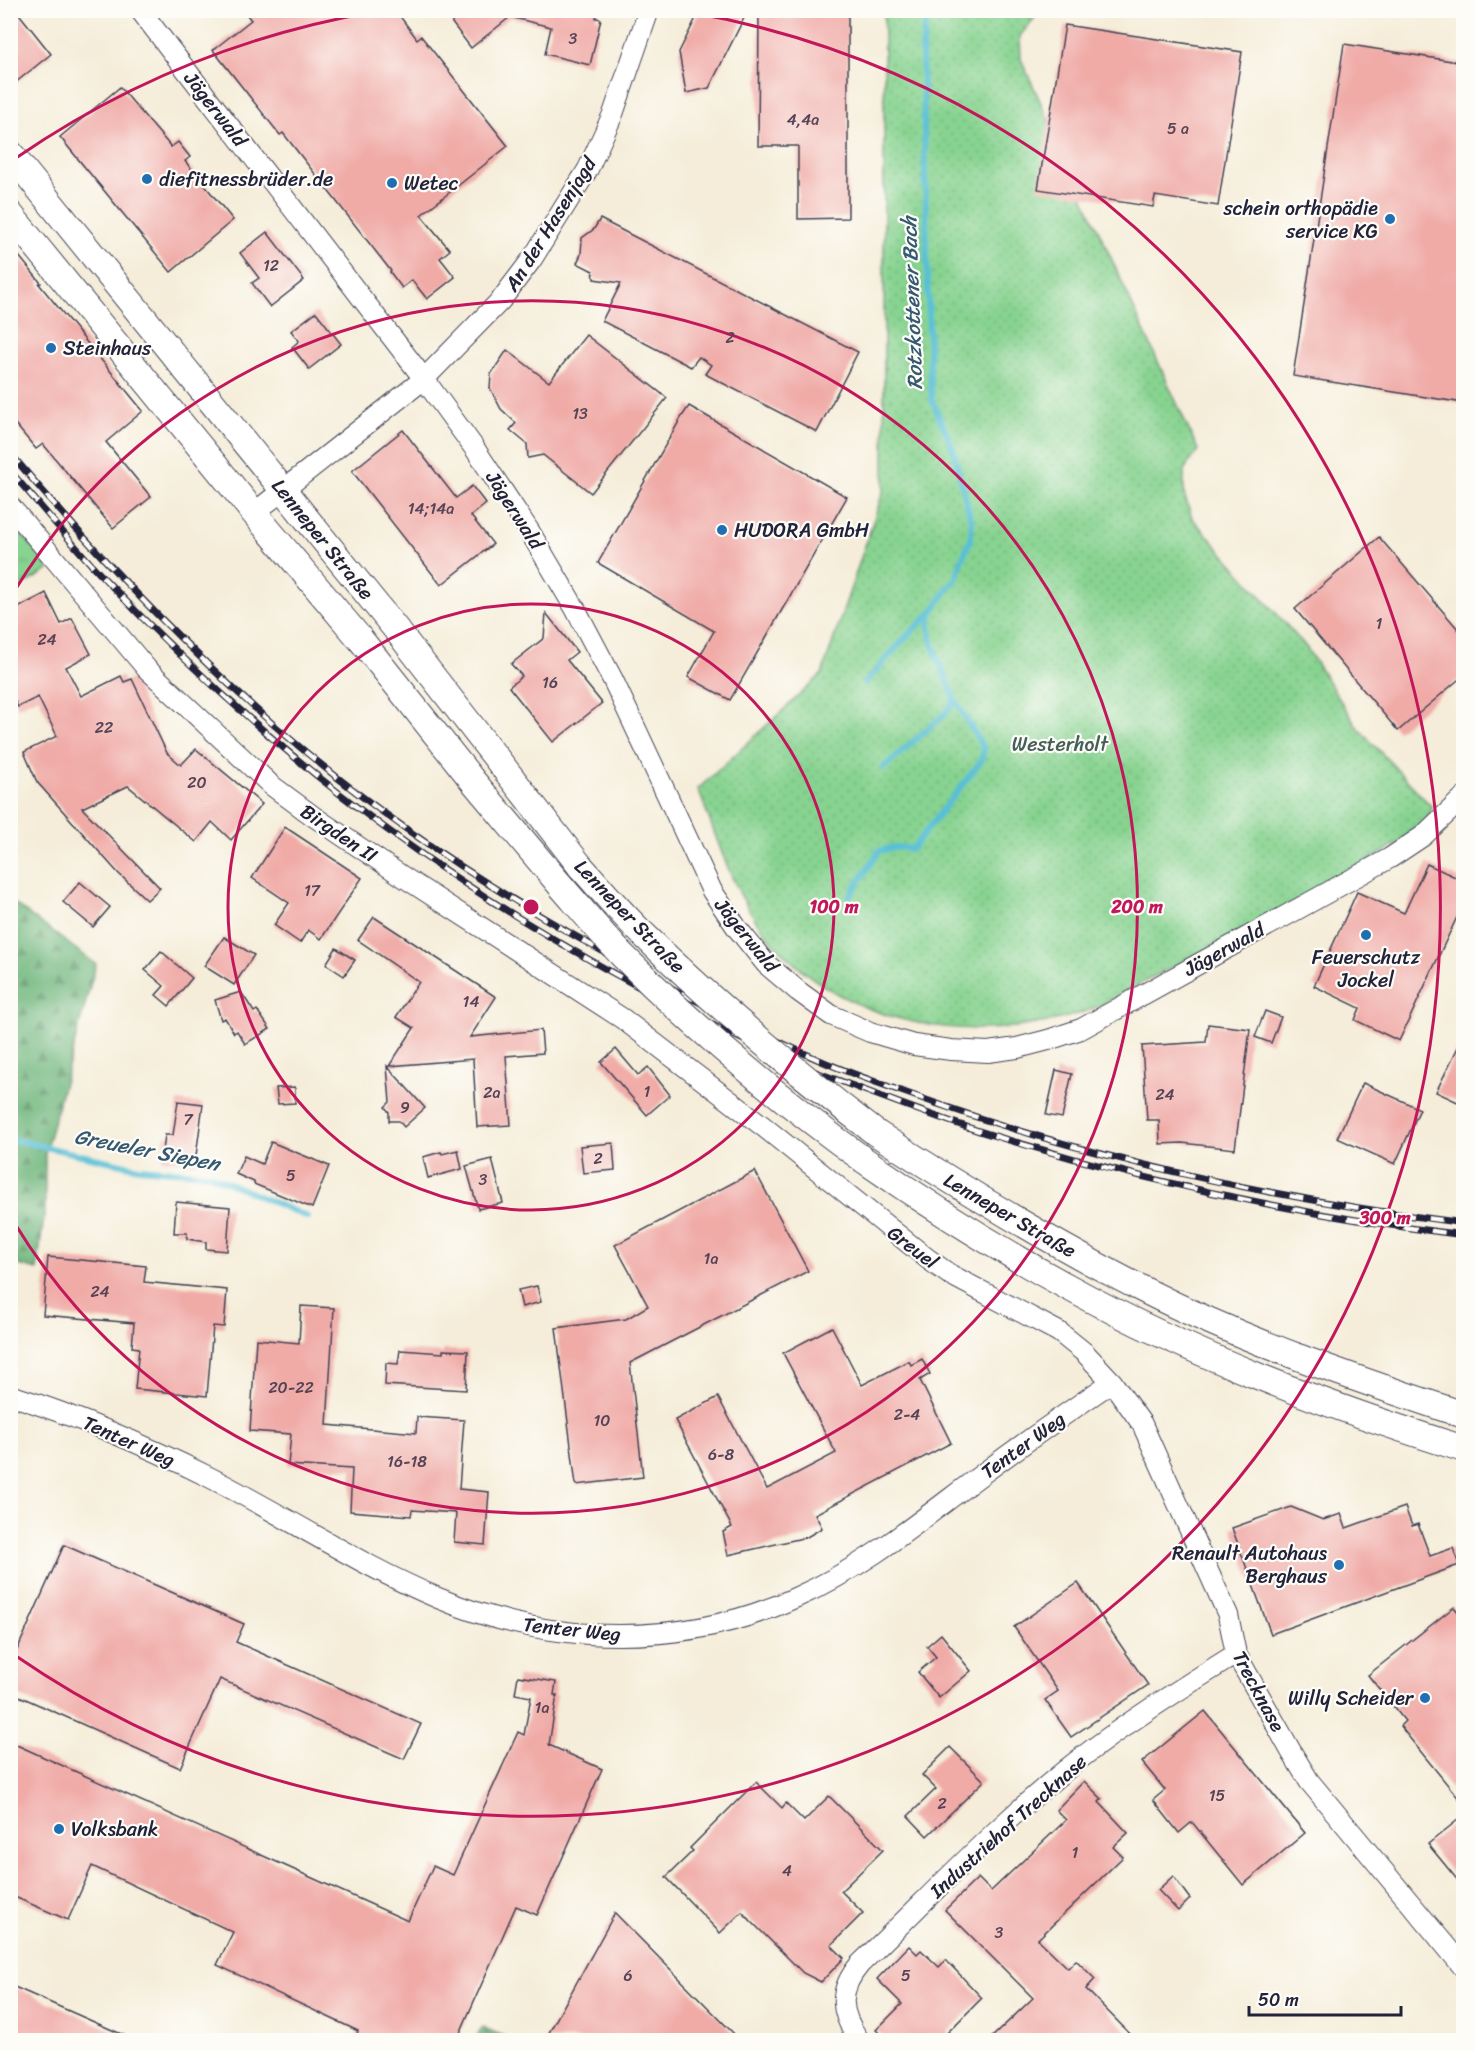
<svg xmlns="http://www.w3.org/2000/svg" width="1474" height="2051" font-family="Sriracha,sans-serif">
<defs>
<pattern id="grass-tufts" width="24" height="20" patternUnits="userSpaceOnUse" patternTransform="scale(1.5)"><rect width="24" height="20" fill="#87d390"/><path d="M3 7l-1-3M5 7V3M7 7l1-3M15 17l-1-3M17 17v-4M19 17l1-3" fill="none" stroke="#74b57d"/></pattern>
<pattern id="forest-firs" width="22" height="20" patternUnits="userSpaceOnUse" patternTransform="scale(1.5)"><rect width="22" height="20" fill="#6db57a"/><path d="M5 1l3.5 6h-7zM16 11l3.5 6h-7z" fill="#599365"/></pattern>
<pattern id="park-dots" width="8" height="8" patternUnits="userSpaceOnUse" patternTransform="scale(1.5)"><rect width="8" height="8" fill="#87d390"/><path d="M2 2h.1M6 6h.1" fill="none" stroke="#74b57d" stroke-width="1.8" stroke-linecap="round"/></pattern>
</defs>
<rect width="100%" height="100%" fill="#fdfcf7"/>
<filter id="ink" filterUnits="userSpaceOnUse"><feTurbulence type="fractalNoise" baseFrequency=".0167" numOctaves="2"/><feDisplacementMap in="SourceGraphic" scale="12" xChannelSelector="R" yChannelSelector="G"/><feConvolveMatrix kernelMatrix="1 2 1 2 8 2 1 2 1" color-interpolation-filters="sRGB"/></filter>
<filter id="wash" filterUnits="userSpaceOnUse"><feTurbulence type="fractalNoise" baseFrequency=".008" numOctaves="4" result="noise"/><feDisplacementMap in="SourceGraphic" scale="24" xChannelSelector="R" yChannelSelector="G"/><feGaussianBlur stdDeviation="1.35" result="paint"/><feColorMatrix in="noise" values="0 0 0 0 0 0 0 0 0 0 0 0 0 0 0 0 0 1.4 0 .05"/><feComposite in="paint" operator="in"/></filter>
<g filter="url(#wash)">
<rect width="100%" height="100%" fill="#f5edd9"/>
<polygon fill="url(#grass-tufts)" stroke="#547a66" stroke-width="1.5" points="10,520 50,569 11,592 10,592"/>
<g fill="url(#forest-firs)" stroke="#486c5a" stroke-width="1.5">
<polygon points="10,900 96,964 45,1153 45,1209 37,1270 11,1263"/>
<polygon points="482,2027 512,2040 475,2040"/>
</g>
<path fill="url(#park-dots)" stroke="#547a66" stroke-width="1.5" d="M884,11h156l-20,25 1,23 177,391 -14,20v24l8,24 114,129 52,81 74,79 -6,20c-64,38 -128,74 -194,109 -32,17 -64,33 -96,50 -16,8 -32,19 -49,25 -112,38 -246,17 -322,-78 -33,-41 -48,-96 -67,-144l124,-115 62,-185z"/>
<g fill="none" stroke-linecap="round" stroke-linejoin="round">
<g stroke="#58bfd6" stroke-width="6">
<polyline points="865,683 903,640 931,613"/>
<polyline points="883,768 946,713 955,700"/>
<polyline points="849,897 879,851 895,847 912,849 981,761 984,749 955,700 933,646 929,627 931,613 949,587 956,580 961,561 970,541 972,524 953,449 932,400 930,375 922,49 927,10"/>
<polyline points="10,1139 139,1168 208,1174 307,1217"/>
</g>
</g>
<g id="blocks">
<g fill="#f0aba7">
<polygon points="10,10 16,10 51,54 10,87"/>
<polygon points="243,10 391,10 399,15 417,39 421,36 508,146 421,215 450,250 440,258 455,277 427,299 412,280 402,288 390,272 391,271 283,133 280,135 213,50 251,20"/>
<polygon points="454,10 598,10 596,18 601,19 590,65 545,54 551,27 510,17 471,48 452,23"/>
<polygon points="700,10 748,10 709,88 686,93 679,52"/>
<polygon points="759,10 844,10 844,13 848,12 848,218 798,219 798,146 758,146"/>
<polygon points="1065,25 1242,52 1218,206 1155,196 1153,207 1038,189"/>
<polygon points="1344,44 1464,63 1464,403 1293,376"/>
<polygon points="120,87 171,147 178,142 190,157 185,161 233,220 171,272 60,137"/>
<polygon points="600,219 858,352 817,432 705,374 711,365 699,357 691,367 602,321 621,283 594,279 593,271 577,263 581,254 582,238 594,229"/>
<polygon points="267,232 304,280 270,307 252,283 259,278 240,253"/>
<polygon points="10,245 41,283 39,284 143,411 106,442 151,497 113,528 43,444 36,449 10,418"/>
<polygon points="316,312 341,344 309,369 292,347 299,341 291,331"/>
<polygon points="586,335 667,398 591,493 543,455 528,458 527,444 510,430 516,423 501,409 490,388 491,374 507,350 549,382"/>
<polygon points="689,406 847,497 730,700 688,677 714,631 598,563 681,418"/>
<polygon points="403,430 456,498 472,486 486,504 471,516 493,544 441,585 352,471"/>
<polygon points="1379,537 1464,636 1464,675 1398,731 1295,609"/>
<polygon points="46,593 61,624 72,618 91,654 66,667 81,696 121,676 124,682 132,679 167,753 181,765 196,749 262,804 231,840 212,822 196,842 128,786 82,808 160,888 147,900 119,874 37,782 24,752 57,736 38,697 18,707 10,692 10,612"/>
<polygon points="546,613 577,652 567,660 602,703 553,742 509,687 522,676 511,664 544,638"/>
<polygon points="285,827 362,878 321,939 308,930 300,943 274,925 289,903 252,878"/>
<polygon points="1427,864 1464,881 1464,902 1399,1041 1355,1020 1360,1008 1314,986 1357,892 1404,913"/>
<polygon points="80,882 110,907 93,927 63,902"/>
<polygon points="374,917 496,997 470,1037 541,1030 543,1053 506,1056 511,1125 477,1127 473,1059 389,1066 414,1028 396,1017 419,982 358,940"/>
<polygon points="224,937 254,955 234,985 204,966"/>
<polygon points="336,948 355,960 344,976 326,964"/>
<polygon points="161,951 192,978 169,1006 156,995 164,986 145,970"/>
<polygon points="241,992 254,1012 257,1010 270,1029 245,1044 237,1031 234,1033 225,1018 221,1020 215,1000"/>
<polygon points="1265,1011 1281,1017 1271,1043 1255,1037"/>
<polygon points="1208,1024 1250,1029 1235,1149 1182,1143 1160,1144 1159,1120 1147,1120 1142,1046 1206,1042"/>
<polygon points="1464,1035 1464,1105 1436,1092"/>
<polygon points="616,1049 638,1075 648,1067 670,1095 647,1115 601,1062"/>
<polygon points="387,1066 425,1108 404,1127 399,1121 389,1121 389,1112 385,1107 390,1102"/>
<polygon points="1056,1070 1072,1074 1062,1118 1046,1115"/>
<polygon points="1363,1083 1420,1109 1395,1164 1337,1138"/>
<polygon points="295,1087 295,1103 278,1104 276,1088"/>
<polygon points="178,1101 203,1104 195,1163 162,1159 165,1135 173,1135"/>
<polygon points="271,1142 329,1166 312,1208 254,1184 254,1182 236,1174 244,1156 262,1164"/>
<polygon points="613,1143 615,1170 583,1173 580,1146"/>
<polygon points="458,1150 462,1169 428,1178 423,1157 441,1152 442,1154"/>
<polygon points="492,1159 503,1203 478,1209 466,1166"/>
<polygon points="755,1171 808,1271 630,1363 643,1477 576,1485 556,1328 626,1319 648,1306 615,1245"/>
<polygon points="176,1202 230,1207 227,1251 206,1249 206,1242 187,1239 187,1233 174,1233"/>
<polygon points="48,1257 146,1266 144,1282 227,1290 224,1327 213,1326 207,1396 135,1389 139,1348 132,1347 134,1323 43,1315"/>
<polygon points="537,1286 541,1302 522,1307 518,1290"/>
<polygon points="301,1306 334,1308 327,1425 416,1433 417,1417 464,1420 459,1489 489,1492 485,1545 454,1542 456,1513 412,1510 411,1516 350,1511 352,1469 288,1465 291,1434 250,1431 256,1339 299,1343"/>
<polygon points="832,1327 862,1385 909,1361 911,1365 922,1359 930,1374 920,1380 951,1443 815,1514 822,1528 807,1537 728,1555 723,1532 732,1527 675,1420 718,1397 767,1489 836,1453 783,1353"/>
<polygon points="400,1350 443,1353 443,1350 468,1351 466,1390 385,1385 386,1363 398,1364"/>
<polygon points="1291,1507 1323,1520 1341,1514 1346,1528 1405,1507 1412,1526 1418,1524 1430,1556 1453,1548 1459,1565 1271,1634 1232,1528"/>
<polygon points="64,1545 244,1624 236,1642 421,1724 404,1759 220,1679 180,1768 10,1692 10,1666"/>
<polygon points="1078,1583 1148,1685 1071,1737 1045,1700 1058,1691 1014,1627"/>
<polygon points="1454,1607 1464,1619 1464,1805 1400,1726 1405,1721 1368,1675"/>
<polygon points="941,1634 971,1671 939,1698 918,1672 936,1657 927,1646"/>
<polygon points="518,1676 556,1682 554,1695 557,1695 549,1745 602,1769 537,1915 516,1906 457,2040 355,2040 358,2031 217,1965 233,1932 92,1866 68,1920 10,1895 10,1742 408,1921 433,1866 453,1875 518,1732 524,1735 531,1697 515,1694"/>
<polygon points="1205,1711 1305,1833 1243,1885 1192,1822 1179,1833 1153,1800 1165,1790 1142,1762"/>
<polygon points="950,1747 984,1781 927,1836 908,1816 936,1789 922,1775"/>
<polygon points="1084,1781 1102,1799 1099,1802 1128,1833 1113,1847 1123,1857 1038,1939 1068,1968 1076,1960 1095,1979 1086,1989 1136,2040 989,2040 1033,1998 945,1910 978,1878 991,1891 1066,1820 1056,1810"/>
<polygon points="756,1782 782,1808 786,1803 804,1821 829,1796 883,1850 841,1891 863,1913 831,1945 844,1958 821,1982 803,1973 742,1912 720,1933 666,1877 693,1851 690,1848"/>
<polygon points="1464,1815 1464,1888 1428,1844"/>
<polygon points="1173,1876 1190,1899 1178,1911 1158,1890"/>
<polygon points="615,1913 740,2040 545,2040"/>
<polygon points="909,1946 917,1954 921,1950 939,1967 946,1960 982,1998 947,2033 955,2040 887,2040 876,2030 902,2004 877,1979"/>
<polygon points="10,1985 135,2040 10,2040"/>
</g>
</g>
</g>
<g filter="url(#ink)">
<use href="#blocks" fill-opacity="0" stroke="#424053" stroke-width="1.5"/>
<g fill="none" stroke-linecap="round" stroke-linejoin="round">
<defs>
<g id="minor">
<polyline points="140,10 424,379 475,449 530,532 576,610 613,680 712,891 737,928 766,964 798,991 831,1015 870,1032 914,1045 951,1050 988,1052 1017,1048 1048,1040 1081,1029 1390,858 1423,836 1464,797"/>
<polyline points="10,506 147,669 271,785 313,816 405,878 623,1019 764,1127 928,1259 949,1274 1059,1332 1085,1353 1112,1382 1142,1424 1228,1615 1236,1654 1292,1753 1309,1781 1464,1968"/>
<polyline points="254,513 424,379 501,300 532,259 588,169 613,114 649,10"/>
<path d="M10,1395c69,22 135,50 199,82 77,39 150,88 229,121 114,48 246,51 359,-1 68,-30 125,-78 184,-122 43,-32 87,-63 131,-93"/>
<path d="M859,2040c-19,-27 -22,-49 1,-76 71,-68 139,-142 217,-203 50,-39 105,-73 159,-107"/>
</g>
<g id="major">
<polyline points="10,153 395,628 581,867"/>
<polyline points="10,214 254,513 361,640 473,781 561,886"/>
<path d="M876,1133c88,57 177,111 270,158 101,51 210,88 318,124"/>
<path d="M864,1160c66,46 134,89 204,127 125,69 260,119 396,162"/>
</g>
</defs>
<use href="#minor" stroke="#424053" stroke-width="22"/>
<use href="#major" stroke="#424053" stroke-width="28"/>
<use href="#minor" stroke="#fff" stroke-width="20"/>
<use href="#major" stroke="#fff" stroke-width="26"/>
<defs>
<g id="rail">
<path d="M10,453c77,91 158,177 247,257 120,108 256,196 399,270 50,26 101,52 152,75 41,19 85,33 127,48 171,60 349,97 529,120"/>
<path d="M10,471c30,34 59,69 89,102 68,72 140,139 217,202 145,117 307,211 477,288 18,8 37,14 55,21 48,18 95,36 144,51 153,47 312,81 472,100"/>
</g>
</defs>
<use href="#rail" stroke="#22223b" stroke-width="7"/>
<use href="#rail" stroke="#fdfcf7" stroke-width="4.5" stroke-dasharray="14" stroke-linecap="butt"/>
<defs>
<g id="major-bridge">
<path d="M581,867c20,22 40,46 62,67 73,72 152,137 233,199"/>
<path d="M561,886c20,23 40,47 61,69 75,75 156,143 242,205"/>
</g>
</defs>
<use href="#major-bridge" stroke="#424053" stroke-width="28" stroke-linecap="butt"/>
<use href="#major-bridge" stroke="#fff" stroke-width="26"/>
</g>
</g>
<g fill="none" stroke="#c2185b" stroke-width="3">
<circle cx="531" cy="907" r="303"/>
<path d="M12 595A606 606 0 1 1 12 1219"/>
<path d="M16 158A909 909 0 0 1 373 12M689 12A909 909 0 1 1 16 1656"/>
</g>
<g fill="#1f6fb2" stroke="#fdfcf7" stroke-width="2">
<circle cx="147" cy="179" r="6"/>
<circle cx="392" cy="183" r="6"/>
<circle cx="1390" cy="219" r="6"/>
<circle cx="51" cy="348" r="6"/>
<circle cx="722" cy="530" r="6"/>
<circle cx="1366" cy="935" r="6"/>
<circle cx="1339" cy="1565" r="6"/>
<circle cx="1425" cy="1698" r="6"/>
<circle cx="59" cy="1829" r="6"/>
</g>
<g text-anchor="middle" stroke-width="4.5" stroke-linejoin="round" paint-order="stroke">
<g font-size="16" fill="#564456">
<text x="573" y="44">3</text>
<text x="803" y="125">4,4a</text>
<text x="1178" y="134">5 a</text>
<text x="271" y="271">12</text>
<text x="730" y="343">2</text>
<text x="580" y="419">13</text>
<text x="431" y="514">14;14a</text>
<text x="1379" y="629">1</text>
<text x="47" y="645">24</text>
<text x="550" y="688">16</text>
<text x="104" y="733">22</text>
<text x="197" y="788">20</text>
<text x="312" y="896">17</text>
<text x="471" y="1007">14</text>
<text x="647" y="1097">1</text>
<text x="492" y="1098">2a</text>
<text x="1165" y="1100">24</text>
<text x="405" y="1113">9</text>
<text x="188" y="1125">7</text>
<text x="598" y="1164">2</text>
<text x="291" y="1181">5</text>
<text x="483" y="1185">3</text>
<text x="711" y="1264">1a</text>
<text x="100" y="1297">24</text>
<text x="291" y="1393">20-22</text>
<text x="907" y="1420">2-4</text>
<text x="602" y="1426">10</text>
<text x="721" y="1460">6-8</text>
<text x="407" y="1467">16-18</text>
<text x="542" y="1713">1a</text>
<text x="1217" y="1801">15</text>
<text x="942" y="1809">2</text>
<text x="1075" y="1858">1</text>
<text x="787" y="1876">4</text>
<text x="999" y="1938">3</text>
<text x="628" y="1981">6</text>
<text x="906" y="1981">5</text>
</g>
<g font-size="20" fill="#22223b" stroke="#fdfcf7">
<text transform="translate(216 109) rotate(52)" y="7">Jägerwald</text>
<text transform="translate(550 224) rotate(-58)" y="7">An der Hasenjagd</text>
<text transform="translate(515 510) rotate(57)" y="7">Jägerwald</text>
<text transform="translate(323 539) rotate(51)" y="7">Lenneper Straße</text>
<text transform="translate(339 833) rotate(34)" y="7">Birgden II</text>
<text transform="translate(630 916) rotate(46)" y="7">Lenneper Straße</text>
<text transform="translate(747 935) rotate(51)" y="7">Jägerwald</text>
<text transform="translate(1224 949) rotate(-29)" y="7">Jägerwald</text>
<text transform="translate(1010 1215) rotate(30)" y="7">Lenneper Straße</text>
<text transform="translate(913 1247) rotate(37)" y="7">Greuel</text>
<text transform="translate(129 1441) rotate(24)" y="7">Tenter Weg</text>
<text transform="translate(1023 1445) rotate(-36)" y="7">Tenter Weg</text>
<text transform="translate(572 1629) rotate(6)" y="7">Tenter Weg</text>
<text transform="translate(1259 1691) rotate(62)" y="7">Trecknase</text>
<text transform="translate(1008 1826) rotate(-42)" y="7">Industriehof Trecknase</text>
</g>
<g font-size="20" fill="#22223b" stroke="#fdfcf7" text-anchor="start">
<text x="159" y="186">diefitnessbrüder.de</text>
<text x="404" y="190">Wetec</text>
<text x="1378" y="215" text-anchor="end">schein orthopädie<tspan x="1378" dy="23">service KG</tspan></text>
<text x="63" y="355">Steinhaus</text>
<text x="734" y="537">HUDORA GmbH</text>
<text x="1366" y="964" text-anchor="middle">Feuerschutz<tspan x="1366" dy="23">Jockel</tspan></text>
<text x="1327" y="1560" text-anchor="end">Renault Autohaus<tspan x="1327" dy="23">Berghaus</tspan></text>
<text x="1413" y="1705" text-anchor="end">Willy Scheider</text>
<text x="71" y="1836">Volksbank</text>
</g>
<g font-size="20" fill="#456059" stroke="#fdfcf7">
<text x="1060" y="751">Westerholt</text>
</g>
<g font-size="21" font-style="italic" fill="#355971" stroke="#fdfcf7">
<text transform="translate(912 303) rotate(-92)" y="7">Rotzkottener Bach</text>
<text transform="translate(147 1150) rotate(11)" y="7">Greueler Siepen</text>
</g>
</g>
<circle cx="531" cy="907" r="9" fill="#c2185b" stroke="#fdfcf7" stroke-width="3"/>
<g font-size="18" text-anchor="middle" font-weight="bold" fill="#c2185b" stroke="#fdfcf7" stroke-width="4.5" stroke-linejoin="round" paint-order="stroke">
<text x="834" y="913">100 m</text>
<text x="1137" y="913">200 m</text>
<text x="1385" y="1224">300 m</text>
</g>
<rect width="1474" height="2051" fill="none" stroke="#fdfcf7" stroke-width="36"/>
<path d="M1249 2006v9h152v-9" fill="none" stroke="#22223b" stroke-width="3"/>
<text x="1258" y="2006" font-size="18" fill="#22223b" stroke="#fdfcf7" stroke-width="4.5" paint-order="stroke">50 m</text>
</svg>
